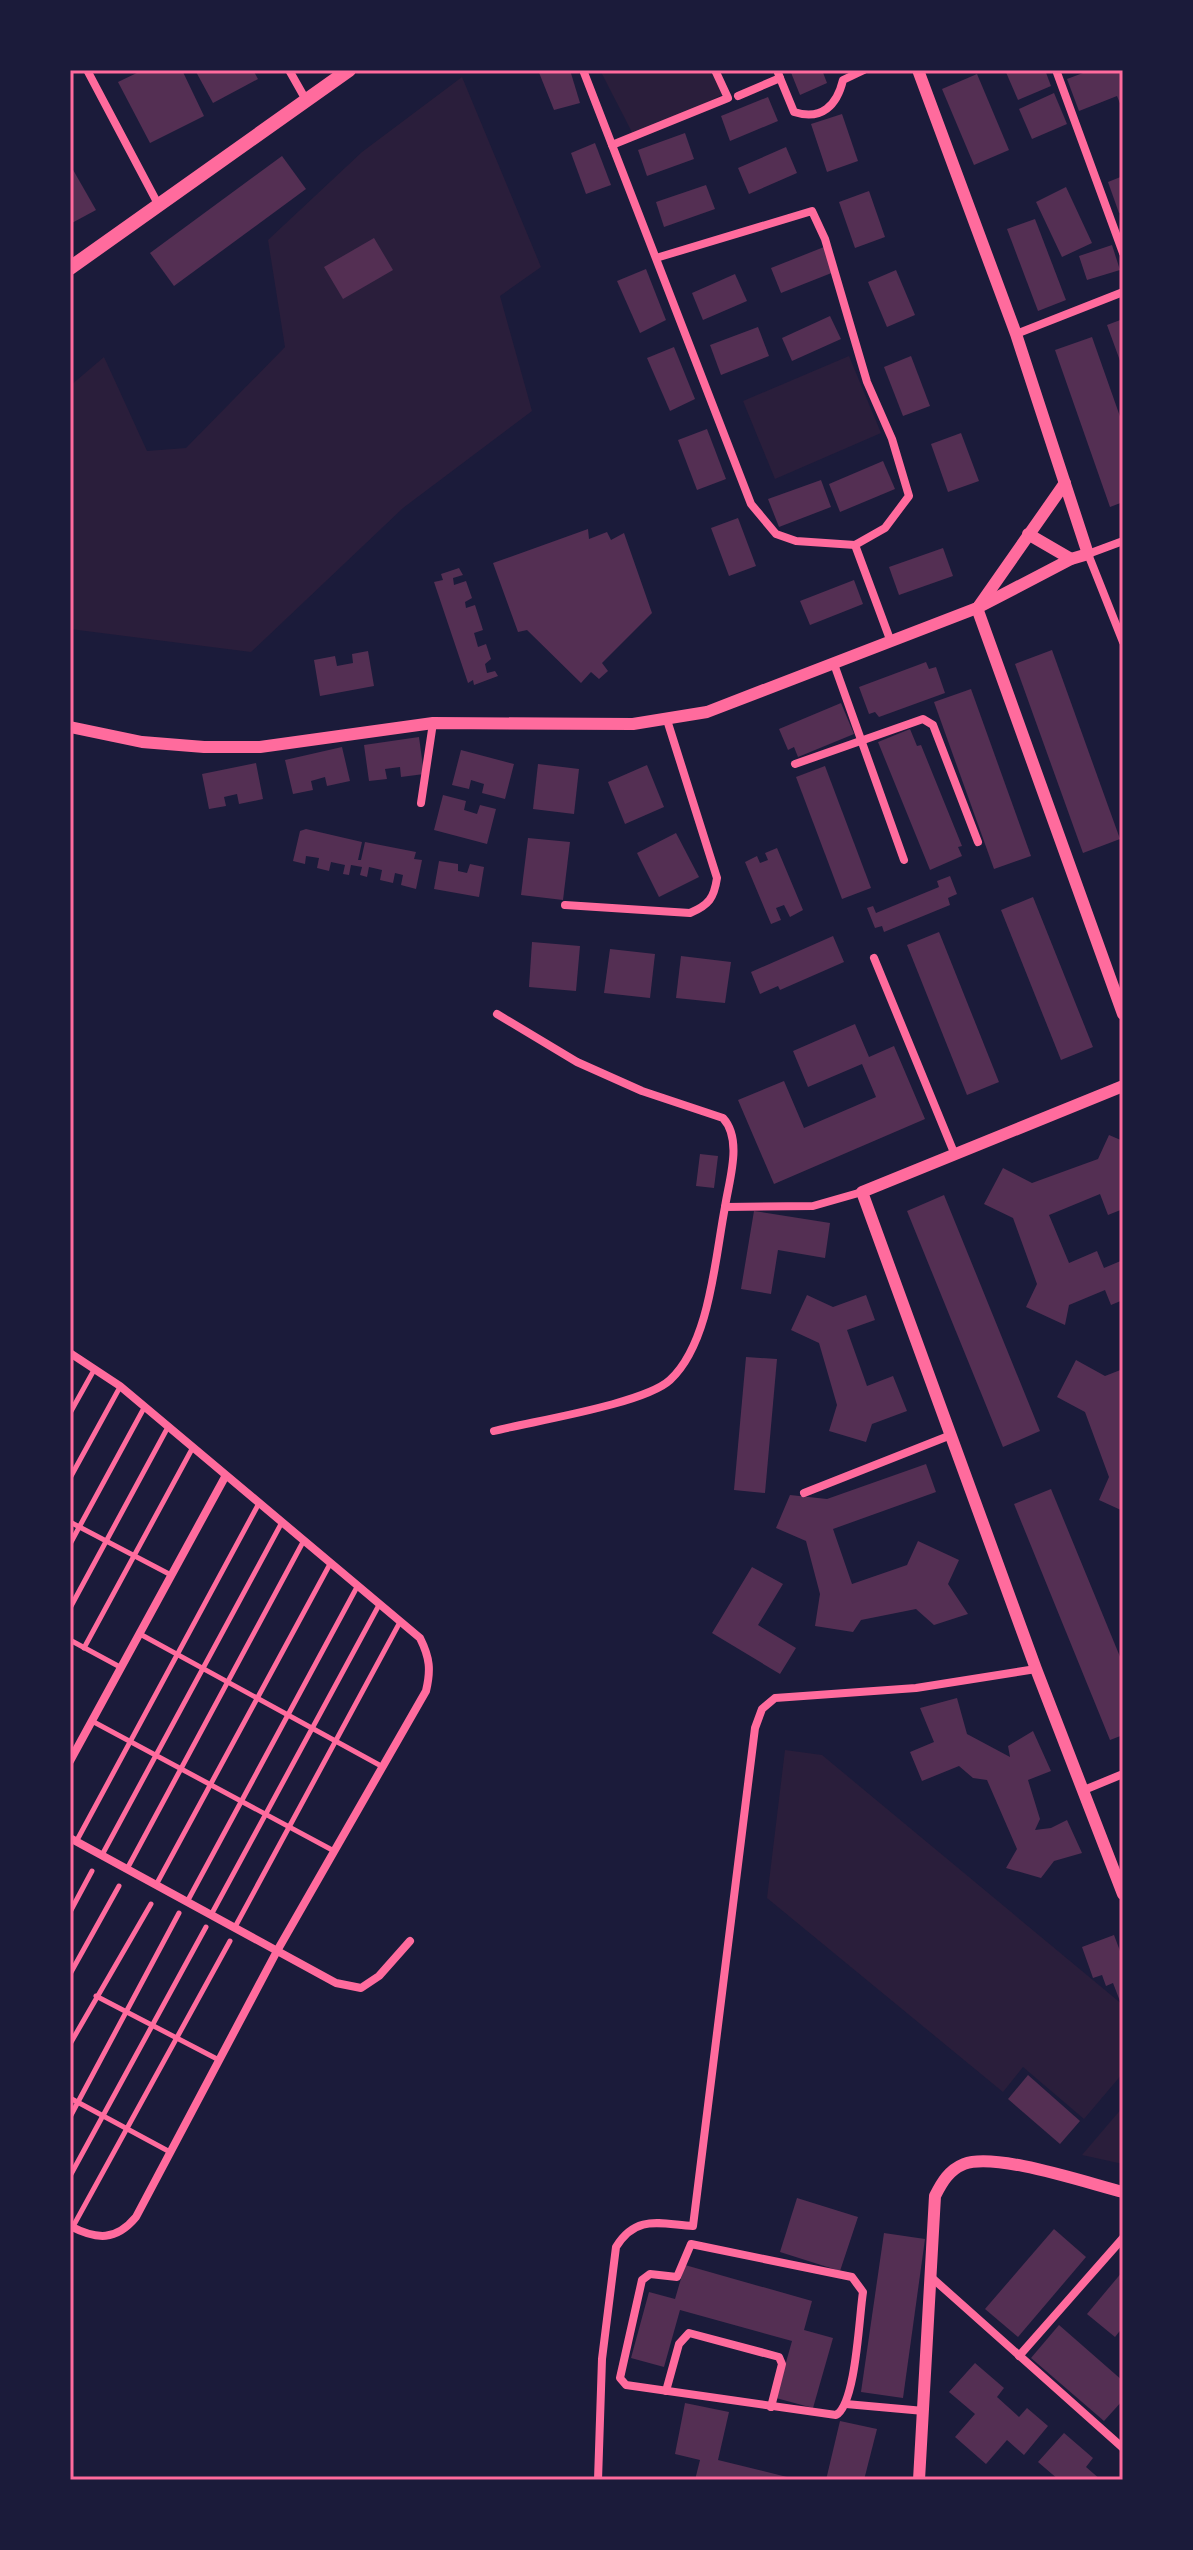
<svg xmlns="http://www.w3.org/2000/svg" width="1193" height="2550" font-family="'Golos Text',sans-serif">
<rect width="100%" height="100%" fill="#1b1b3a"/>
<g fill="#2a1e3b">
<polygon points="600,70 718,70 729,91 636,140"/>
<polygon points="462,77 541,267 500,296 532,411 403,508 251,652 70,629 70,386 104,357 147,451 186,448 285,347 268,240 362,152"/>
<polygon points="849,356 881,433 775,479 743,401"/>
<polygon points="785,1750 822,1755 1123,2005 1123,2073 1084,2119 1023,2067 1003,2092 767,1898"/>
<polygon points="1123,2107 1123,2164 1082,2155"/>
</g>
<g fill="#542f53">
<polygon points="143,70 182,70 204,116 150,143 118,82"/>
<polygon points="195,70 253,70 258,79 213,103"/>
<polygon points="538,70 570,70 580,103 554,110"/>
<polygon points="790,70 822,70 827,83 800,95"/>
<polygon points="1005,70 1045,70 1051,86 1018,100"/>
<polygon points="1091,70 1123,70 1123,111 1117,96 1079,111 1067,79"/>
<polygon points="977,74 1009,150 974,165 942,89"/>
<polygon points="1054,93 1067,124 1032,139 1019,109"/>
<polygon points="768,97 778,121 730,141 721,116"/>
<polygon points="842,114 858,161 827,172 811,124"/>
<polygon points="685,133 694,159 647,176 638,150"/>
<polygon points="595,143 611,185 586,194 571,153"/>
<polygon points="786,147 797,173 749,194 738,168"/>
<polygon points="282,156 306,189 174,286 150,253"/>
<polygon points="72,168 96,210 70,224 70,169"/>
<polygon points="1123,176 1123,212 1119,213 1108,182"/>
<polygon points="706,185 715,209 664,227 656,202"/>
<polygon points="1066,187 1092,243 1062,257 1036,202"/>
<polygon points="869,191 885,237 855,248 839,202"/>
<polygon points="1035,219 1066,300 1038,311 1007,229"/>
<polygon points="374,238 393,270 343,299 324,267"/>
<polygon points="1112,245 1120,270 1087,280 1079,256"/>
<polygon points="824,247 834,272 781,293 771,268"/>
<polygon points="646,269 666,320 640,333 617,281"/>
<polygon points="896,270 915,315 887,327 868,282"/>
<polygon points="735,274 747,301 703,320 692,293"/>
<polygon points="830,316 841,339 792,361 782,338"/>
<polygon points="1123,319 1123,369 1107,325"/>
<polygon points="758,327 769,356 721,375 710,345"/>
<polygon points="1092,337 1123,425 1123,502 1110,507 1055,350"/>
<polygon points="674,347 695,399 670,411 647,358"/>
<polygon points="911,356 930,406 903,416 884,367"/>
<polygon points="707,429 726,479 697,490 678,440"/>
<polygon points="961,433 979,481 948,492 931,444"/>
<polygon points="883,461 895,489 840,512 829,484"/>
<polygon points="821,480 831,507 779,527 768,499"/>
<polygon points="738,518 756,566 729,576 711,528"/>
<polygon points="588,529 589,539 607,532 611,540 624,533 652,613 602,663 608,671 599,679 591,672 581,683 527,630 518,632 493,563"/>
<polygon points="943,548 953,576 899,595 889,567"/>
<polygon points="459,568 463,575 453,578 454,585 466,581 472,598 465,602 466,608 475,605 483,630 474,633 478,647 486,644 491,659 485,664 487,673 495,671 498,676 474,685 473,680 468,683 434,582 443,580 441,574"/>
<polygon points="854,580 863,604 810,625 800,601"/>
<polygon points="1052,650 1120,839 1083,853 1015,664"/>
<polygon points="368,651 374,686 320,696 314,660 335,656 337,666 353,663 352,654"/>
<polygon points="926,662 929,669 936,667 945,693 879,717 875,712 869,714 859,687"/>
<polygon points="971,689 1031,856 994,869 934,702"/>
<polygon points="841,703 854,734 798,757 794,747 788,750 779,729"/>
<polygon points="910,729 917,746 921,745 962,846 958,847 962,856 930,870 878,742"/>
<polygon points="419,737 424,774 401,777 400,767 385,769 387,779 369,781 364,745"/>
<polygon points="342,747 350,781 327,786 325,777 311,781 313,790 293,794 285,760"/>
<polygon points="461,750 514,764 505,799 482,793 484,784 471,780 469,789 452,785"/>
<polygon points="256,763 263,799 239,804 237,794 224,797 226,806 209,809 202,774"/>
<polygon points="538,764 579,769 574,814 533,809"/>
<polygon points="647,765 664,807 625,824 608,782"/>
<polygon points="825,766 871,888 842,899 796,777"/>
<polygon points="443,795 466,801 464,810 477,814 480,805 496,809 487,844 434,830"/>
<polygon points="306,829 362,842 358,860 361,860 365,842 416,852 414,859 422,860 416,889 401,885 403,875 395,873 393,883 380,880 382,870 369,867 367,877 360,875 362,867 351,865 349,875 343,874 345,865 331,862 329,871 317,868 319,858 306,856 305,864 293,861 300,831"/>
<polygon points="676,833 699,877 659,897 637,853"/>
<polygon points="528,838 570,842 563,900 521,895"/>
<polygon points="777,848 803,910 790,917 784,905 776,908 781,920 771,924 745,862 757,856 760,863 768,860 765,853"/>
<polygon points="439,861 458,864 458,871 467,873 470,864 484,867 479,897 434,889"/>
<polygon points="950,876 957,894 948,898 950,905 884,932 882,926 875,928 867,908 873,906 876,913 939,887 937,881"/>
<polygon points="1033,897 1093,1047 1061,1060 1001,910"/>
<polygon points="939,932 999,1082 967,1095 907,945"/>
<polygon points="833,936 844,962 780,990 778,986 760,994 751,972"/>
<polygon points="532,942 580,946 576,991 529,987"/>
<polygon points="610,949 655,954 650,998 604,993"/>
<polygon points="681,956 731,962 725,1003 676,998"/>
<polygon points="855,1024 869,1057 894,1046 925,1119 774,1184 738,1100 784,1081 804,1128 876,1097 862,1064 808,1087 793,1051"/>
<polygon points="1109,1135 1123,1141 1123,1209 1108,1215 1100,1194 1049,1215 1069,1263 1097,1251 1104,1268 1123,1260 1123,1300 1111,1305 1105,1290 1069,1305 1065,1325 1026,1307 1037,1284 1013,1218 984,1204 1003,1168 1032,1183 1098,1159"/>
<polygon points="700,1154 718,1156 714,1188 696,1186"/>
<polygon points="944,1195 1040,1431 1003,1447 907,1211"/>
<polygon points="754,1211 830,1223 825,1258 778,1250 771,1294 741,1289"/>
<polygon points="807,1295 833,1307 866,1295 875,1320 847,1330 867,1386 893,1376 907,1411 872,1424 866,1442 829,1431 837,1405 819,1343 791,1330"/>
<polygon points="746,1357 777,1359 765,1493 734,1490"/>
<polygon points="1076,1360 1105,1376 1123,1369 1123,1511 1099,1500 1109,1477 1085,1412 1057,1397"/>
<polygon points="926,1464 936,1492 833,1529 852,1584 907,1565 918,1541 959,1560 948,1584 968,1614 934,1625 916,1609 861,1620 853,1632 815,1626 820,1594 806,1541 776,1528 790,1495 827,1499"/>
<polygon points="1051,1489 1123,1664 1123,1735 1110,1740 1014,1504"/>
<polygon points="752,1567 783,1584 758,1625 796,1648 780,1674 712,1633"/>
<polygon points="957,1698 967,1734 1010,1757 1008,1746 1033,1731 1051,1771 1028,1780 1040,1819 1035,1830 1051,1828 1067,1820 1082,1853 1054,1861 1041,1878 1006,1868 1017,1849 987,1780 973,1778 959,1766 922,1781 910,1752 934,1742 920,1708"/>
<polygon points="1114,1935 1123,1959 1123,2009 1113,1983 1106,1986 1102,1975 1093,1978 1082,1947"/>
<polygon points="1028,2075 1080,2121 1060,2144 1008,2099"/>
<polygon points="797,2198 858,2217 840,2271 780,2252"/>
<polygon points="1054,2229 1086,2257 1018,2337 985,2309"/>
<polygon points="884,2233 925,2239 903,2398 861,2392"/>
<polygon points="685,2265 812,2301 804,2330 833,2338 813,2408 776,2398 792,2341 680,2310 664,2367 631,2358 649,2292 675,2299"/>
<polygon points="1123,2271 1123,2327 1115,2337 1087,2314"/>
<polygon points="1059,2325 1123,2381 1123,2400 1104,2421 1031,2358"/>
<polygon points="975,2363 1004,2388 997,2397 1019,2417 1027,2408 1048,2426 1024,2455 1007,2440 986,2464 955,2437 975,2414 949,2392"/>
<polygon points="685,2403 729,2412 718,2460 799,2480 695,2480 700,2460 675,2454"/>
<polygon points="840,2421 877,2429 864,2480 826,2480"/>
<polygon points="1064,2433 1093,2458 1086,2467 1101,2480 1059,2480 1038,2462"/>
</g>
<g fill="none" stroke-linecap="round" stroke-linejoin="round">
<g stroke="#ff6b9d" stroke-width="5">
<polyline points="70,1413 94,1370"/>
<polyline points="70,1478 120,1387"/>
<polyline points="70,1522 171,1575"/>
<polyline points="70,1544 144,1408"/>
<polyline points="70,1608 168,1427"/>
<polyline points="140,1634 383,1767"/>
<polyline points="70,1640 120,1667"/>
<polyline points="84,1648 192,1449"/>
<polyline points="92,1721 334,1851"/>
<polyline points="76,1842 258,1505"/>
<polyline points="102,1855 281,1524"/>
<polyline points="127,1869 303,1542"/>
<polyline points="156,1885 330,1564"/>
<polyline points="187,1902 357,1587"/>
<polyline points="70,1912 92,1871"/>
<polyline points="211,1915 379,1605"/>
<polyline points="235,1927 400,1622"/>
<polyline points="70,1974 119,1886"/>
<polyline points="96,1996 219,2060"/>
<polyline points="70,2044 151,1904"/>
<polyline points="70,2098 170,2152"/>
<polyline points="70,2117 179,1913"/>
<polyline points="70,2176 206,1927"/>
<polyline points="70,2232 230,1941"/>
</g>
<g stroke="#ff6b9d" stroke-width="8">
<polyline points="87,70 158,204"/>
<polyline points="289,70 306,100"/>
<polyline points="583,70 751,504 776,534 796,541 855,545 885,528 909,496 892,439 867,382 825,239 812,211 656,258"/>
<polyline points="1056,70 1123,253"/>
<path d="M780,78l14,34c28,9 43,-7 49,-32l21,-10"/>
<polyline points="738,96 780,78 777,70"/>
<polyline points="612,145 728,98 715,70"/>
<polyline points="1016,334 1123,292"/>
<polyline points="1123,541 1088,554 1123,642"/>
<polyline points="855,545 891,642"/>
<polyline points="834,664 904,860"/>
<polyline points="795,764 923,719 933,725 978,842"/>
<polyline points="421,803 433,723"/>
<path d="M565,905l125,8c19,-8 24,-15 27,-35l-50,-158"/>
<polyline points="874,958 955,1155"/>
<path d="M497,1014l80,48 65,29 81,27c20,22 6,62 2,89"/>
<path d="M70,1353l50,33 300,252c10,20 11,32 6,53l-149,260 -141,266c-20,24 -39,23 -66,9"/>
<path d="M494,1431c39,-10 150,-27 176,-51 40,-37 45,-122 55,-173l88,-1 49,-14"/>
<polyline points="804,1493 951,1435"/>
<polyline points="70,1761 225,1477"/>
<polyline points="1084,1790 1123,1774"/>
<polyline points="70,1838 336,1983 361,1988 379,1976 410,1941"/>
<path d="M691,2244l161,33 11,15c-4,25 -7,112 -27,123l-210,-30 -6,-7 22,-98 8,-6 27,3z"/>
<polyline points="931,2277 1123,2448"/>
<polyline points="1019,2356 1123,2238"/>
<polyline points="666,2391 679,2344 689,2333 779,2357 782,2364 771,2407"/>
<polyline points="846,2404 924,2411"/>
<path d="M598,2480l4,-121 14,-112c20,-33 44,-23 77,-21l62,-498 7,-19 13,-11 141,-10 120,-19"/>
</g>
<g stroke="#ff6b9d" stroke-width="12">
<polyline points="1028,534 1071,559"/>
<polyline points="979,606 1065,483"/>
<polyline points="977,608 1123,1014"/>
<polyline points="70,727 142,742 204,747 260,747 433,723 633,724 707,712 977,608 1071,559 1088,554 1016,334 918,70"/>
<polyline points="1123,1086 862,1192 1036,1669 1123,1894"/>
<path d="M919,2480l16,-284c7,-14 14,-26 29,-32 32,-12 123,19 159,28"/>
</g>
<polyline stroke="#ff6b9d" stroke-width="14" points="70,268 349,70"/>
</g>
<rect width="1193" height="2550" fill="none" stroke="#1b1b3a" stroke-width="144"/>
<rect x="72" y="72" width="1049" height="2406" fill="none" stroke="#ff6b9d" stroke-width="3"/>
</svg>
